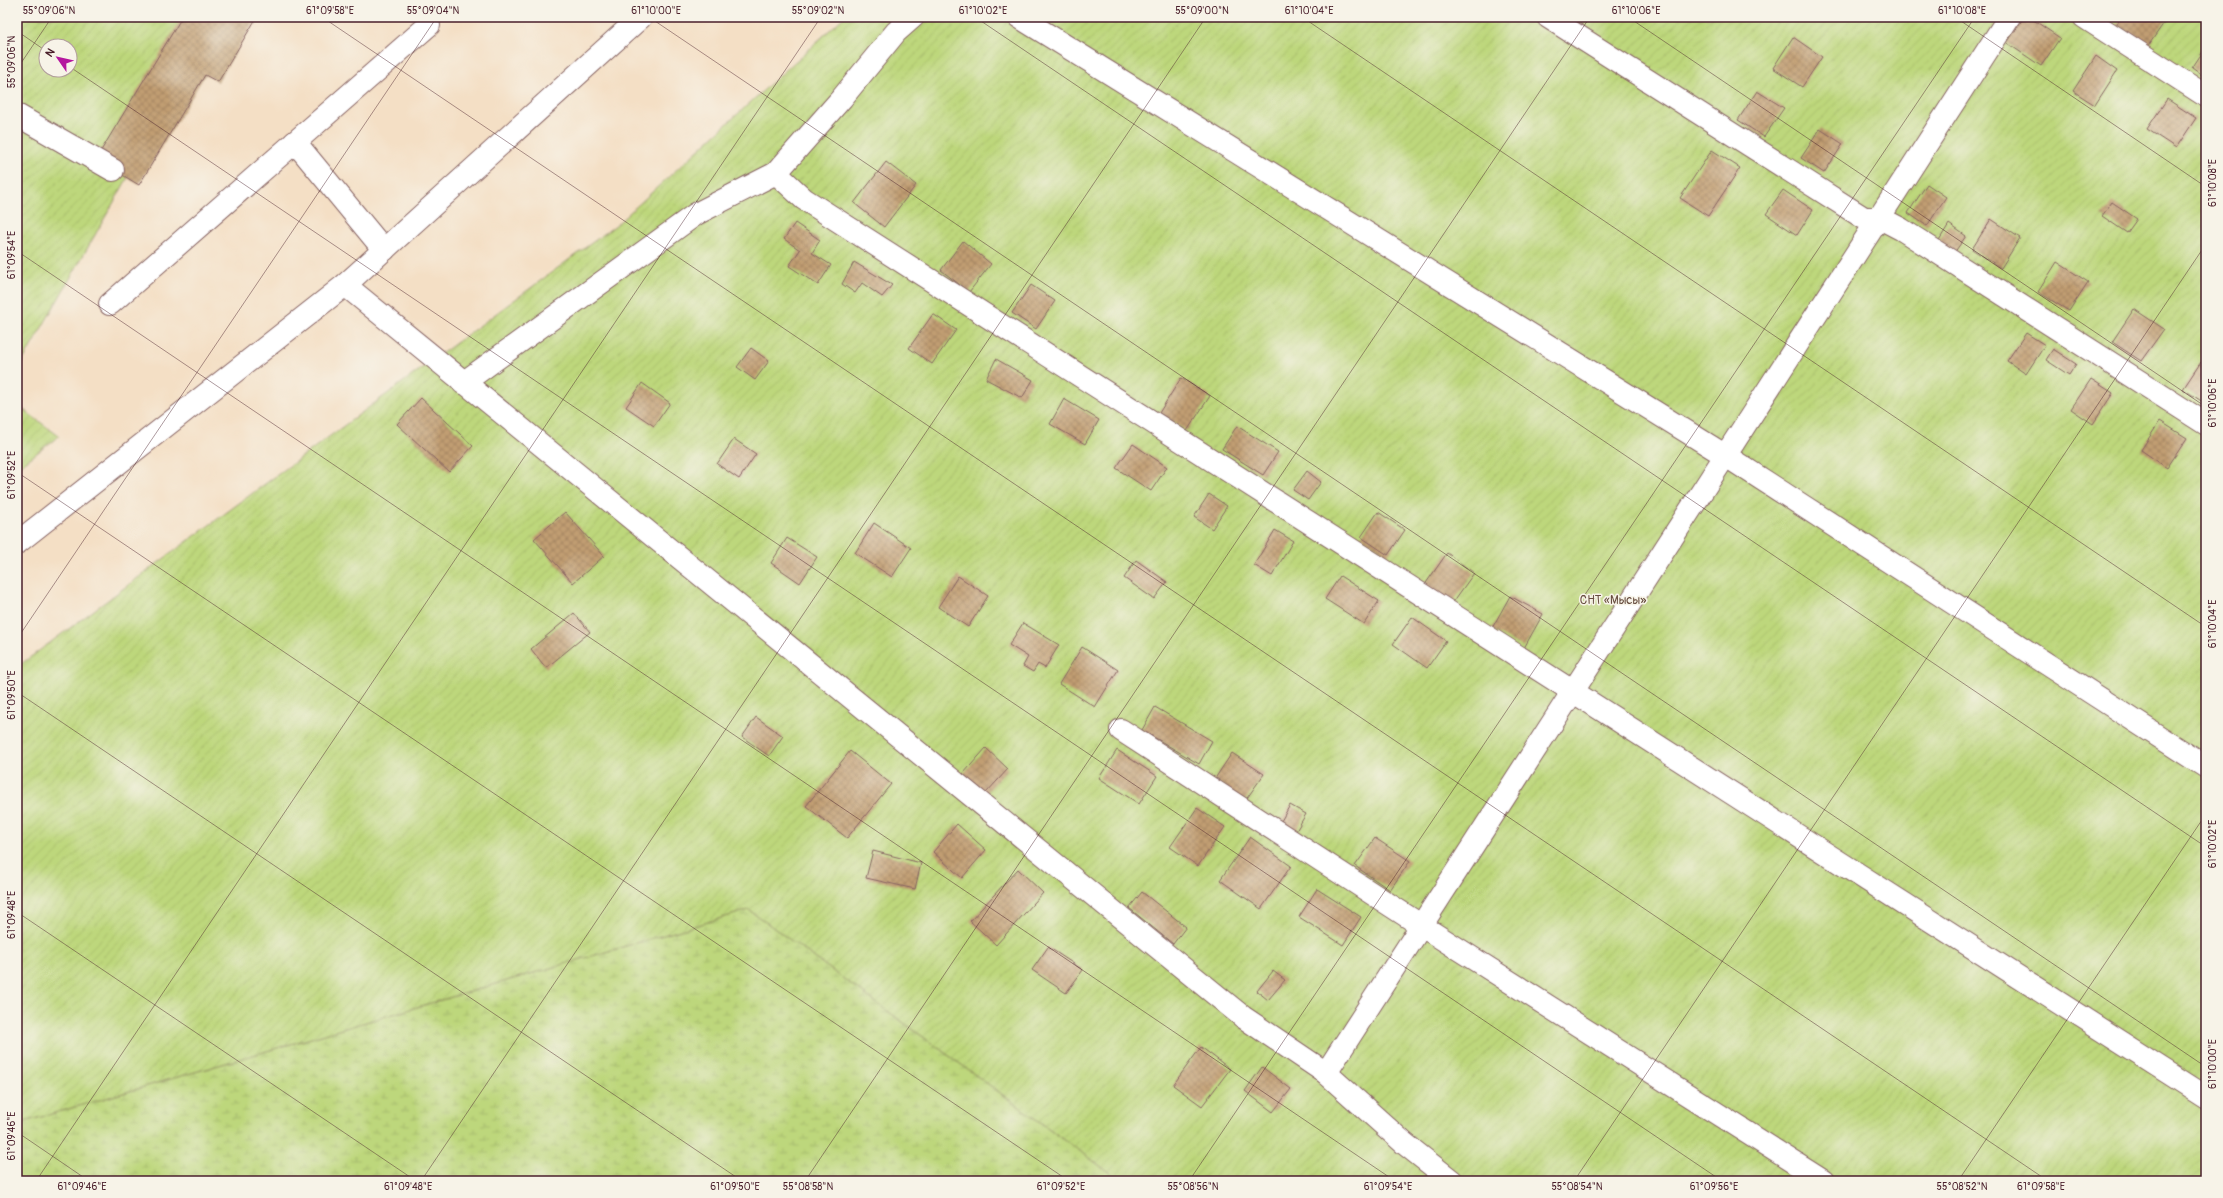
<svg xmlns="http://www.w3.org/2000/svg" width="2223" height="1198" font-family="Pangolin,sans-serif">
<defs>
<pattern id="wetland-marsh" width="20" height="14" patternUnits="userSpaceOnUse"><rect width="20" height="14" fill="#bdd77c"/><path d="M1 5h8M5 5V1M11 12h8M15 12V8" fill="none" stroke="#a4b86b"/></pattern>
<pattern id="garden-furrows" width="10" height="10" patternUnits="userSpaceOnUse"><rect width="10" height="10" fill="#bdd77c"/><path d="M-1 1l2-2M0 10L10 0M9 11l2-2" fill="none" stroke="#a4b86b"/></pattern>
<pattern id="building-cross-hatch" width="8" height="8" patternUnits="userSpaceOnUse"><rect width="8" height="8" fill="#c19e72"/><path d="M0 0l8 8M0 8l8-8" fill="none" stroke="#9f805e"/></pattern>
</defs>
<rect width="100%" height="100%" fill="#f7f3e8"/>
<filter id="ink" filterUnits="userSpaceOnUse"><feTurbulence type="fractalNoise" baseFrequency=".025" numOctaves="2"/><feDisplacementMap in="SourceGraphic" scale="8" xChannelSelector="R" yChannelSelector="G"/><feConvolveMatrix kernelMatrix="1 2 1 2 8 2 1 2 1" color-interpolation-filters="sRGB"/></filter>
<filter id="wash" filterUnits="userSpaceOnUse"><feTurbulence type="fractalNoise" baseFrequency=".012" numOctaves="4" result="noise"/><feDisplacementMap in="SourceGraphic" scale="16" xChannelSelector="R" yChannelSelector="G"/><feGaussianBlur stdDeviation="0.9" result="paint"/><feColorMatrix in="noise" values="0 0 0 0 0 0 0 0 0 0 0 0 0 0 0 0 0 1.4 0 .05"/><feComposite in="paint" operator="in"/></filter>
<g filter="url(#wash)">
<rect width="100%" height="100%" fill="#f4dfc5"/>
<polygon fill="url(#wetland-marsh)" stroke="#847b54" points="749,910 1121,1181 17,1181 17,1124"/>
<g fill="url(#garden-furrows)" stroke="#847b54" fill-rule="evenodd">
<path d="M17,17h203l-203,354zM46,46h24v24h-24z"/>
<polygon points="844,17 2206,17 2206,1181 1121,1181 749,910 17,1124 17,667 616,225"/>
<polygon points="17,405 59,436 17,468"/>
</g>
<g id="blocks">
<g fill="url(#building-cross-hatch)">
<polygon points="182,17 257,17 218,82 205,75 139,185 96,159"/>
<polygon points="2024,17 2029,17 2060,38 2041,66 2007,43"/>
<polygon points="2122,17 2168,17 2148,46 2116,25"/>
<polygon points="1793,37 1822,57 1802,87 1773,68"/>
<polygon points="2206,47 2206,78 2192,68"/>
<polygon points="2096,56 2117,71 2095,105 2073,91"/>
<polygon points="1757,91 1784,108 1764,137 1738,120"/>
<polygon points="2167,99 2196,118 2176,148 2147,129"/>
<polygon points="1820,129 1843,144 1824,173 1801,158"/>
<polygon points="1712,150 1740,168 1708,216 1680,198"/>
<polygon points="886,162 916,185 884,227 854,203"/>
<polygon points="1927,184 1946,197 1927,226 1908,213"/>
<polygon points="1783,190 1813,210 1797,235 1766,214"/>
<polygon points="2112,202 2137,219 2127,233 2102,216"/>
<polygon points="1991,219 2020,238 2001,268 1972,249"/>
<polygon points="795,223 820,240 812,253 831,265 818,285 789,266 800,250 784,239"/>
<polygon points="1949,224 1966,236 1954,253 1938,242"/>
<polygon points="963,241 991,264 969,292 941,270"/>
<polygon points="854,262 892,285 882,297 862,283 855,293 842,284"/>
<polygon points="2057,262 2088,282 2069,311 2038,292"/>
<polygon points="1031,285 1055,301 1036,329 1012,313"/>
<polygon points="2134,309 2164,329 2141,361 2112,342"/>
<polygon points="933,314 956,330 932,364 909,348"/>
<polygon points="2026,333 2045,345 2026,374 2007,361"/>
<polygon points="751,348 769,361 755,380 737,367"/>
<polygon points="2053,349 2076,364 2069,375 2046,360"/>
<polygon points="996,359 1033,380 1022,398 986,379"/>
<polygon points="2201,362 2206,365 2206,404 2183,389"/>
<polygon points="1181,378 1210,396 1187,431 1159,413"/>
<polygon points="2091,379 2113,393 2093,424 2071,409"/>
<polygon points="642,383 670,403 654,426 626,407"/>
<polygon points="421,398 473,446 449,472 397,424"/>
<polygon points="1064,399 1099,420 1085,444 1050,424"/>
<polygon points="2160,421 2187,438 2167,468 2141,450"/>
<polygon points="1237,426 1278,452 1263,475 1222,449"/>
<polygon points="734,439 756,454 739,479 717,464"/>
<polygon points="1133,444 1167,467 1151,491 1116,468"/>
<polygon points="1307,471 1321,482 1308,500 1293,490"/>
<polygon points="1209,494 1227,506 1212,529 1194,517"/>
<polygon points="565,512 604,556 573,583 534,539"/>
<polygon points="1378,512 1405,530 1388,555 1361,537"/>
<polygon points="874,523 911,548 892,577 855,553"/>
<polygon points="1275,530 1293,541 1272,576 1254,565"/>
<polygon points="787,538 817,557 800,583 771,563"/>
<polygon points="1447,553 1474,573 1451,605 1424,586"/>
<polygon points="1136,560 1167,582 1154,599 1124,578"/>
<polygon points="958,576 988,596 968,627 938,607"/>
<polygon points="1340,576 1379,601 1364,624 1325,599"/>
<polygon points="1510,596 1543,614 1524,648 1491,630"/>
<polygon points="574,613 590,632 546,668 531,649"/>
<polygon points="1412,617 1446,641 1427,668 1393,644"/>
<polygon points="1023,623 1059,645 1045,668 1038,664 1033,672 1023,666 1028,657 1009,645"/>
<polygon points="1082,647 1118,670 1095,707 1059,684"/>
<polygon points="1155,707 1212,741 1199,764 1142,730"/>
<polygon points="756,717 783,736 769,756 742,737"/>
<polygon points="986,748 1008,769 986,793 963,774"/>
<polygon points="1117,750 1157,776 1139,804 1099,778"/>
<polygon points="850,751 891,784 847,838 806,806"/>
<polygon points="1232,753 1264,774 1245,801 1214,780"/>
<polygon points="1290,805 1306,814 1296,831 1280,823"/>
<polygon points="1197,808 1225,827 1198,866 1170,847"/>
<polygon points="957,824 986,850 962,878 933,852"/>
<polygon points="1250,837 1291,866 1261,909 1220,880"/>
<polygon points="1375,838 1410,861 1390,890 1355,866"/>
<polygon points="873,851 921,863 915,889 866,878"/>
<polygon points="1018,869 1043,893 996,945 970,921"/>
<polygon points="1317,889 1361,917 1343,945 1299,917"/>
<polygon points="1142,892 1186,927 1173,944 1129,908"/>
<polygon points="1048,947 1083,970 1066,993 1032,970"/>
<polygon points="1273,971 1285,980 1268,1000 1257,991"/>
<polygon points="1201,1047 1230,1069 1202,1106 1173,1085"/>
<polygon points="1262,1067 1291,1089 1273,1112 1245,1091"/>
</g>
</g>
</g>
<g filter="url(#ink)">
<use href="#blocks" fill-opacity="0" stroke="#866261" stroke-width="1"/>
<g fill="none" stroke-linecap="round" stroke-linejoin="round">
<defs>
<g id="minor">
<polyline points="1019,17 1726,456 2206,767"/>
<polyline points="1548,17 1864,218 1880,218 1901,229 2206,424"/>
<polyline points="2084,17 2206,96"/>
<polyline points="17,115 113,170"/>
<polyline points="295,142 384,250"/>
<polyline points="776,173 804,199 2206,1097"/>
<polyline points="345,285 1243,1017 1326,1073 1405,1144 1452,1181"/>
<polyline points="110,304 429,25"/>
<polyline points="463,383 696,214 776,173 842,98 896,32 913,17"/>
<polyline points="1121,730 1422,926 1823,1181"/>
<polyline points="1326,1073 2009,17"/>
</g>
<polyline id="major" points="17,543 345,285 641,17"/>
</defs>
<use href="#minor" stroke="#866261" stroke-width="24"/>
<use href="#major" stroke="#866261" stroke-width="24"/>
<use href="#minor" stroke="#fff" stroke-width="22"/>
<use href="#major" stroke="#fff" stroke-width="22"/>
</g>
</g>
<path fill="none" stroke="#4a1f2b" stroke-width="1" stroke-opacity="0.45" d="M322,17l1726,1164M649,17l1557,1050M975,17l1231,830M1302,17l904,610M1628,17l578,390M1955,17l251,170M17,31l29,20M70,67l1652,1114M17,69l35,-52M17,251l1378,930M17,472l1052,709M17,639l420,-622M17,692l725,489M17,912l399,269M17,1132l72,49M36,1181l785,-1164M421,1181l785,-1164M805,1181l785,-1164M1189,1181l786,-1164M1574,1181l632,-937M1958,1181l248,-367"/>
<g text-anchor="middle" stroke-width="3" stroke-linejoin="round" paint-order="stroke">
<g font-size="12" fill="#674d3f" stroke="#f7f3e8">
<text x="1613" y="604">СНТ «Мысы»</text>
</g>
</g>
<rect width="2223" height="1198" fill="none" stroke="#f7f3e8" stroke-width="44"/>
<g transform="translate(58 58) rotate(304)"><circle r="19" fill="#f7f3e8" stroke="#b29e9c"/>
<path d="M0-3L7 15L0 10L-7 15Z" fill="#b5179e"/>
<text y="-6" font-size="11" font-weight="bold" text-anchor="middle" fill="#4a1f2b">N</text>
</g>
<rect x="22" y="22" width="2179" height="1154" fill="none" stroke="#4a1f2b" stroke-width="1.5"/>
<g font-size="10" text-anchor="middle" fill="#4a1f2b">
<text x="49" y="14">55°09'06"N</text>
<text x="330" y="14">61°09'58"E</text>
<text x="433" y="14">55°09'04"N</text>
<text x="656" y="14">61°10'00"E</text>
<text x="818" y="14">55°09'02"N</text>
<text x="983" y="14">61°10'02"E</text>
<text x="1202" y="14">55°09'00"N</text>
<text x="1309" y="14">61°10'04"E</text>
<text x="1636" y="14">61°10'06"E</text>
<text x="1962" y="14">61°10'08"E</text>
<text transform="translate(11 62) rotate(-90)" y="4">55°09'06"N</text>
<text transform="translate(2212 183) rotate(-90)" y="4">61°10'08"E</text>
<text transform="translate(11 255) rotate(-90)" y="4">61°09'54"E</text>
<text transform="translate(2212 403) rotate(-90)" y="4">61°10'06"E</text>
<text transform="translate(11 475) rotate(-90)" y="4">61°09'52"E</text>
<text transform="translate(2212 624) rotate(-90)" y="4">61°10'04"E</text>
<text transform="translate(11 695) rotate(-90)" y="4">61°09'50"E</text>
<text transform="translate(2212 844) rotate(-90)" y="4">61°10'02"E</text>
<text transform="translate(11 915) rotate(-90)" y="4">61°09'48"E</text>
<text transform="translate(2212 1064) rotate(-90)" y="4">61°10'00"E</text>
<text transform="translate(11 1136) rotate(-90)" y="4">61°09'46"E</text>
<text x="82" y="1190">61°09'46"E</text>
<text x="408" y="1190">61°09'48"E</text>
<text x="735" y="1190">61°09'50"E</text>
<text x="808" y="1190">55°08'58"N</text>
<text x="1061" y="1190">61°09'52"E</text>
<text x="1193" y="1190">55°08'56"N</text>
<text x="1388" y="1190">61°09'54"E</text>
<text x="1577" y="1190">55°08'54"N</text>
<text x="1714" y="1190">61°09'56"E</text>
<text x="1962" y="1190">55°08'52"N</text>
<text x="2041" y="1190">61°09'58"E</text>
</g>
</svg>
